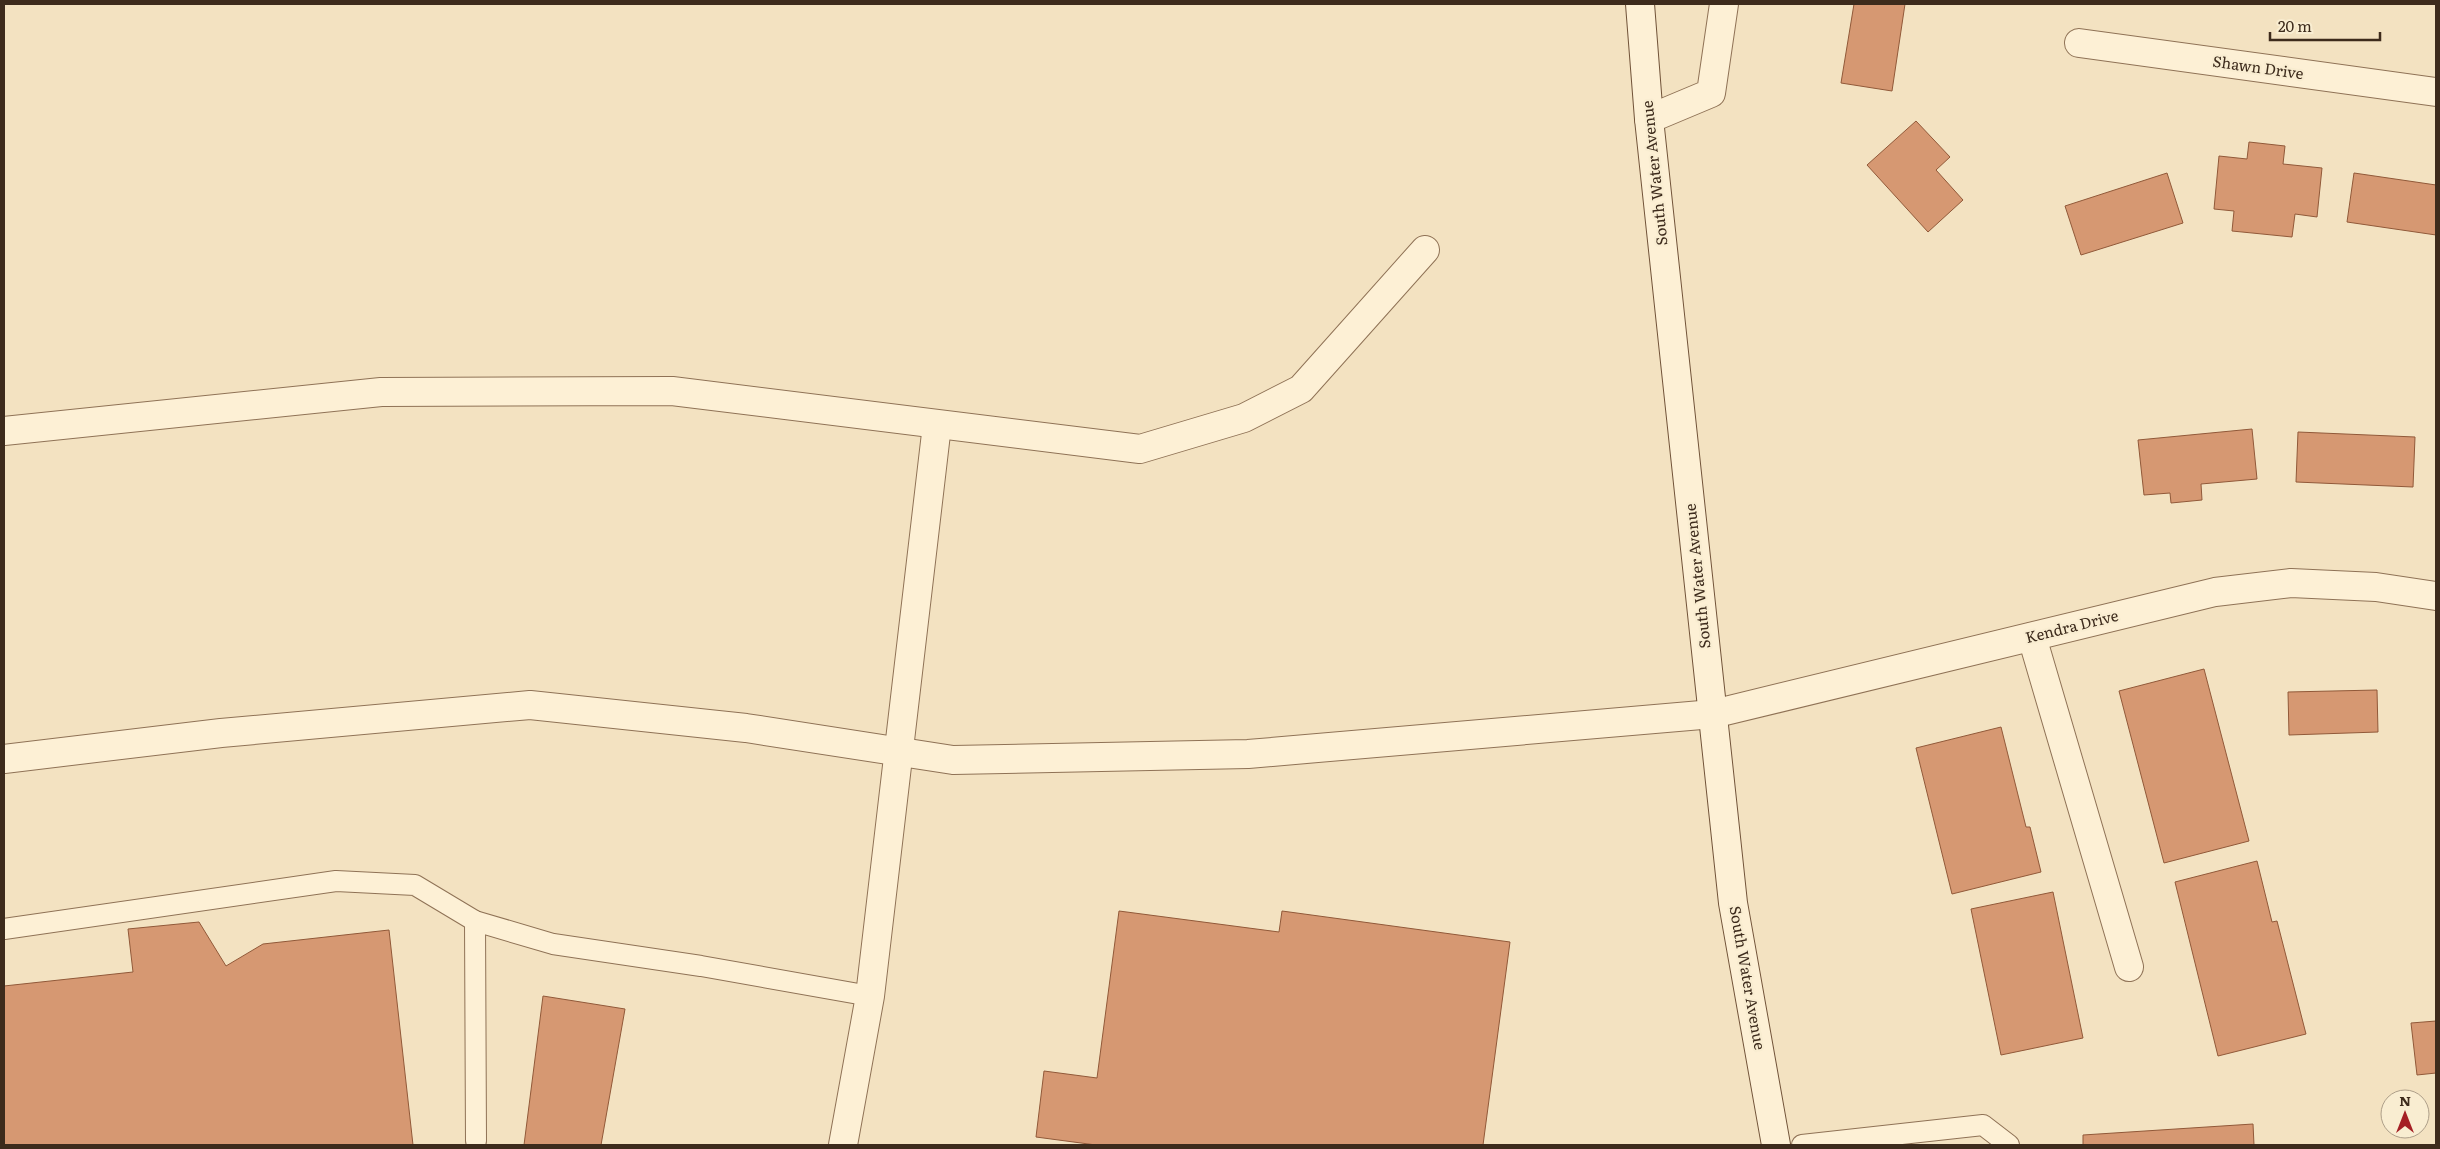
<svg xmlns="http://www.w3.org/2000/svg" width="2440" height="1149" font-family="Literata,serif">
<rect width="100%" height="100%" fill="#f3e2c1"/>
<g fill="#d69872" stroke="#915939">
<polygon points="1854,4 1905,4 1892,91 1841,83"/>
<polygon points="1916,121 1950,157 1936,170 1963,200 1928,232 1867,165"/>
<polygon points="2249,142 2285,146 2283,164 2322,168 2317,217 2295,214 2292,237 2232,231 2234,211 2214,209 2219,156 2247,159"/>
<polygon points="2167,173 2183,223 2081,255 2065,206"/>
<polygon points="2354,173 2436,185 2436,235 2347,222"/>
<polygon points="2252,429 2257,479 2201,484 2202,500 2171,503 2170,493 2144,495 2138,440"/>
<polygon points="2298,432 2415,437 2413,487 2296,482"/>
<polygon points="2204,669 2249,841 2164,863 2119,691"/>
<polygon points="2377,690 2378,732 2289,735 2288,692"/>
<polygon points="2001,727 2026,827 2030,827 2041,872 1952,894 1916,748"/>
<polygon points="2257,861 2272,922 2277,921 2306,1034 2218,1056 2175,882"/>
<polygon points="2053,892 2083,1038 2001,1055 1971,909"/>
<polygon points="1119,911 1279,932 1282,911 1510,942 1483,1145 1096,1145 1036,1137 1044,1071 1097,1078"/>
<polygon points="199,922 226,966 263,944 389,930 413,1145 4,1145 4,986 133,972 128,929"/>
<polygon points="543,996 625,1009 601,1145 524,1145"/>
<polygon points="2436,1021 2436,1073 2417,1075 2411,1023"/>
<polygon points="2253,1124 2254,1145 2083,1145 2083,1135"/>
</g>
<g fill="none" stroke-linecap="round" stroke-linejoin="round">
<defs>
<g id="lane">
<polyline points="475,921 476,1141"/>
<polyline points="4,929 336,881 415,885 475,921 553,944 701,966 870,996"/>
<polyline points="1802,1145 1983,1125 2009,1145"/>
</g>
<g id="street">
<polyline points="2079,43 2436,92"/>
<polyline points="1649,119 1711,93 1724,4"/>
<polyline points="4,431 381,392 672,391 1140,449 1244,418 1301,389 1425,250"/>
<polyline points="2032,637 2129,967"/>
<polyline points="4,759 221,733 530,705 746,728 953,760 1248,754 1713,714 2215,592 2291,583 2376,587 2436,596"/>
<polyline points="843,1145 870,996 937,425"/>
</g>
<polyline id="secondary" points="1640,4 1649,119 1733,903 1776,1145"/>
</defs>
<use href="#lane" stroke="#8f7256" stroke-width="22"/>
<use href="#street" stroke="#8f7256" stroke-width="30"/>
<use href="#secondary" stroke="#715339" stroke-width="30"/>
<use href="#lane" stroke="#fdf0d5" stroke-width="20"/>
<use href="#street" stroke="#fdf0d5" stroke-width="28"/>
<use href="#secondary" stroke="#fdf0d5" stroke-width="28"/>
</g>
<g text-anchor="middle" stroke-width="4.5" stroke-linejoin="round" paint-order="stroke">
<g font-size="15" fill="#3d2b1c" stroke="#f9edd1">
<text transform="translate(2258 68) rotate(8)" y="5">Shawn Drive</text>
<text transform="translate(1655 173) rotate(-96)" y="5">South Water Avenue</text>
<text transform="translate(1698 576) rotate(-96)" y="5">South Water Avenue</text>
<text transform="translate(2072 627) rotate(-14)" y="5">Kendra Drive</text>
<text transform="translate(1747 978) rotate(80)" y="5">South Water Avenue</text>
</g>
</g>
<rect width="2440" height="1149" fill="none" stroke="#3d2b1c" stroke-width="10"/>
<g transform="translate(2405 1114)"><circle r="24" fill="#f9edd1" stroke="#ae9f89"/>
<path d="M0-4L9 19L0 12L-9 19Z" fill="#a51f24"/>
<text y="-8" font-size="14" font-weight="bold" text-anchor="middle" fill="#3d2b1c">N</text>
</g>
<path d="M2270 32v8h110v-8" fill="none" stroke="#3d2b1c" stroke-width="2.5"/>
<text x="2278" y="32" font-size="15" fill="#3d2b1c" stroke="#f9edd1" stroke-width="4" paint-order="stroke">20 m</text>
</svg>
